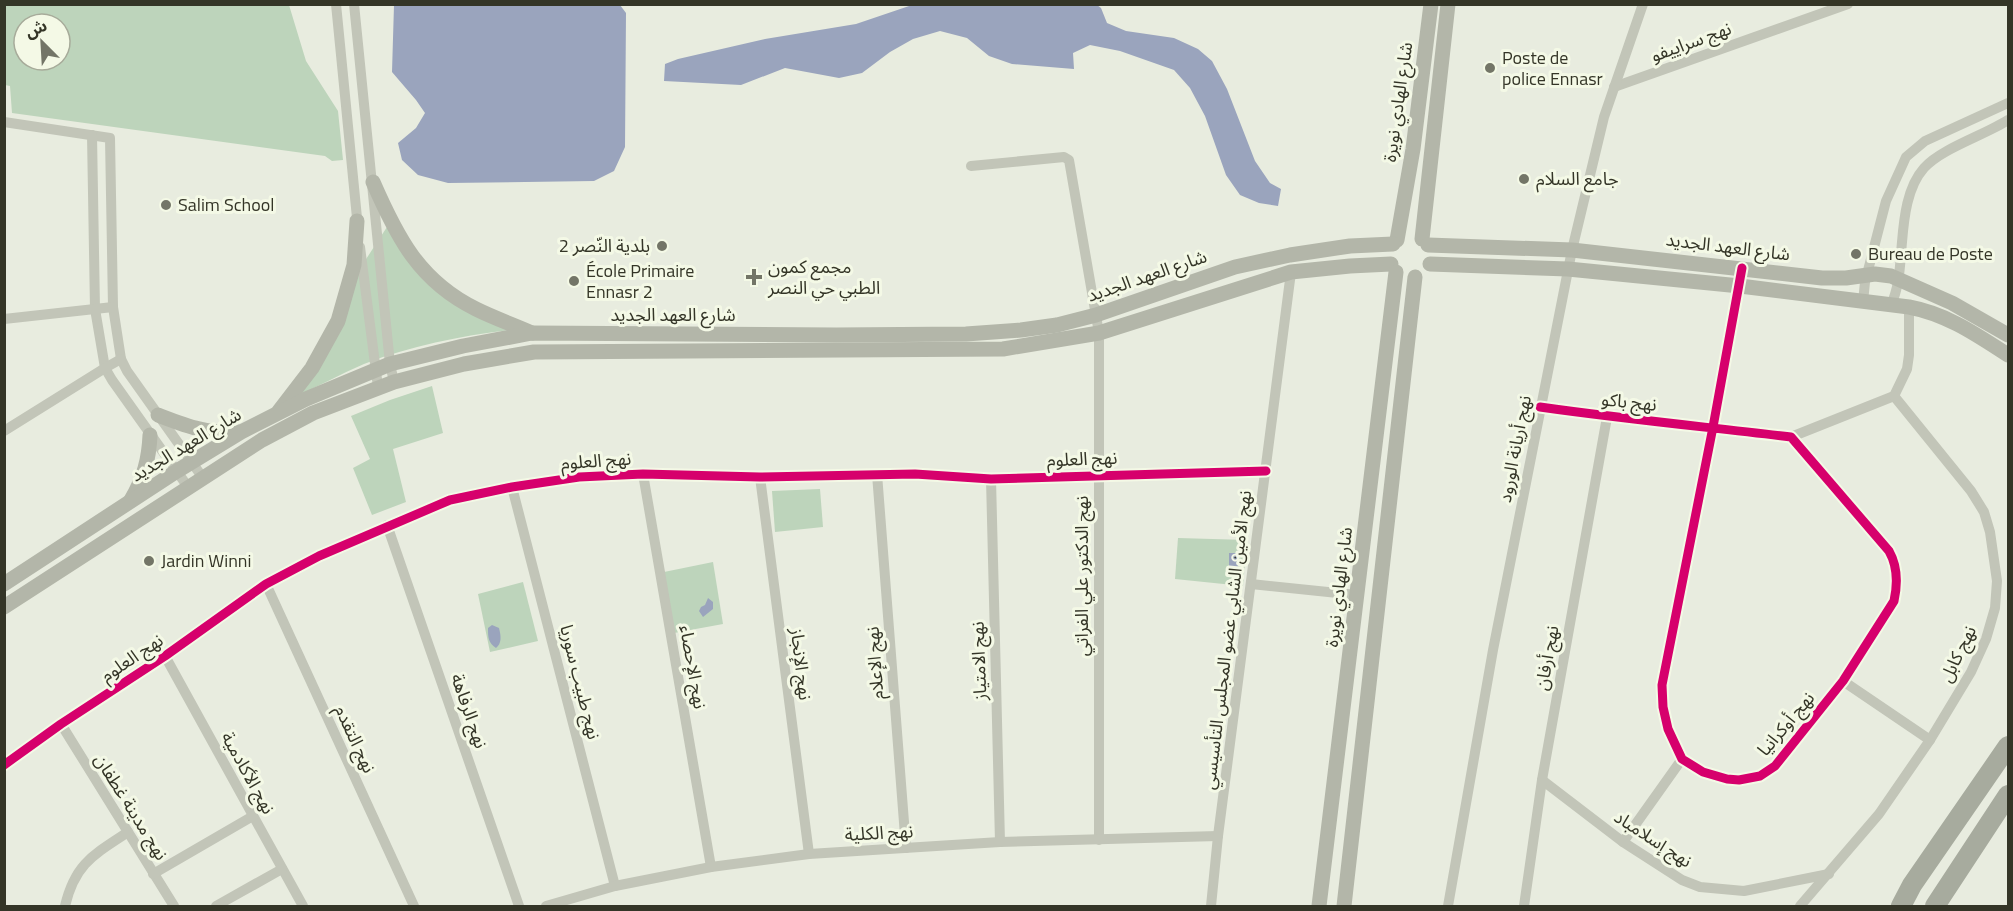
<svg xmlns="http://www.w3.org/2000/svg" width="2013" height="911" font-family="'Titillium Web','Noto Sans Arabic',sans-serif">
<rect width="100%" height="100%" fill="#e8ecdf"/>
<g fill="#bdd4bb" fill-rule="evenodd">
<path d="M5,4l284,1 17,56 32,50 5,49 -11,1 -7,-5 -313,-43 -2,-27 -5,-1zM24,24h36v36h-36z"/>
<path d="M387,227l21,34 101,69c-49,6 -99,16 -145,34 -23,10 -46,22 -68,33l61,-124z"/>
<polygon points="432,386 443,433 393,449 406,502 372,515 353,468 370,459 351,416 390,400"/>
<polygon points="820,489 823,527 775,532 772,491"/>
<polygon points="1178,538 1247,540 1243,586 1175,579"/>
<polygon points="713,562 723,624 674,633 664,572"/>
<polygon points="523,582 538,641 490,652 478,594"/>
</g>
<g fill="#9aa4bd">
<polygon points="915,4 1097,5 1101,8 1107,23 1126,31 1174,38 1198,49 1212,61 1227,89 1255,161 1270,183 1281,189 1278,206 1259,203 1240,195 1226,175 1205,116 1190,88 1174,70 1120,51 1090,45 1073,53 1074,69 1012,64 989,56 967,38 940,31 913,39 890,52 862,73 839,78 785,68 741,85 664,81 665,64 678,59 765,39 856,24"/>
<polygon points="394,5 620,5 626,13 625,147 614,171 594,181 448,183 418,175 402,160 398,143 416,128 425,113 416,100 392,72"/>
<rect x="1229" y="553" width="9" height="21"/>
<polygon points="708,598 713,602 713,609 703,617 699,611 701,607 705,605"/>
<path d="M492,625l7,3c2,8 3,15 -3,20 -8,-5 -8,-11 -8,-20z"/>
</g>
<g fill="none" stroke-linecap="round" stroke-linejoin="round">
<g stroke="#c2c5b8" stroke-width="10">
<polyline points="336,4 358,228"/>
<polyline points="354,4 390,364 394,382"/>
<polyline points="1614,87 1848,4"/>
<polyline points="4,122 110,138 113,307 121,359 127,371 203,478"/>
<polyline points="92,135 95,309 105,368 112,380 188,487"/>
<polyline points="971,166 1064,157 1069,160 1099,333 1099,840"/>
<polyline points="360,247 378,387"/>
<polyline points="1863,302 1865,282 1886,201 1906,157 1925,141 2008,103"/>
<path d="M1891,305c9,-20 9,-41 11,-63 2,-24 5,-55 22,-74 18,-20 61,-33 84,-48"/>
<polyline points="4,319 113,307"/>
<path d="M1540,407c84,12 168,20 251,30l98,114c9,16 9,32 5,50l-51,80 -68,85 -15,10 -21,4 -12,-1 -24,-7 -21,-13 -14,-30 -5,-22 -1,-22 51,-258 29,-159"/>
<polyline points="4,431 105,368 121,359"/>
<polyline points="1791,437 1894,396 1907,369 1909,355 1909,307"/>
<polyline points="643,474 711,867"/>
<polyline points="877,474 906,848"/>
<polyline points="760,477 809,854"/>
<polyline points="991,479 1000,842"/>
<polyline points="512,487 615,886"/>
<polyline points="387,525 519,906"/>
<polyline points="266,584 414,906"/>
<polyline points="1251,584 1357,595"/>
<polyline points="165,656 303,906"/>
<polyline points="1843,681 1930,740"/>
<polyline points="61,724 174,906"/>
<polyline points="4,765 61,724 165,656 266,584 319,556 450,500 512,487 579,477 643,474 760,477 915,474 991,479 1266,471"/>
<polyline points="1542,780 1623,842 1682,880 1700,887 1744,891 1829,874"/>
<polyline points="1623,842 1682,759"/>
<polyline points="153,874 253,816"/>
<path d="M65,906c10,-42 28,-51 63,-74"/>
<polyline points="216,906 282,869"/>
<polyline points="546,906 615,886 711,867 809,854 1000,842 1218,836"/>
<polyline points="1211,906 1218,836 1291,272"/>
<polyline points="1448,906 1493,650 1572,250 1604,117 1643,4"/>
<polyline points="1524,906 1542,780 1607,417"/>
<polyline points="1800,906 1879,814 1930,740 1971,672 1986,639 1995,608 1997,581 1990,532 1984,512 1971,491 1894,396"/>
</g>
<g stroke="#b3b6a9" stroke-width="15">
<path d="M373,182c24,55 46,99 103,127 18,9 38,16 56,24"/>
<polyline points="1422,239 1448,4"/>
<polyline points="1397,240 1413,149 1431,4"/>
<polyline points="1428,245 1572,250 1822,278 1846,278 1875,274 1891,276 1952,303 2008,335"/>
<path d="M1430,264l138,5 172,17 169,21c38,7 68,28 99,48"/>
<polyline points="279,411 312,368 338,321 354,265 357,221"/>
<path d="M158,415c29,11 48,19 80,17"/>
<path d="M131,500c13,-22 18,-41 19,-65"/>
<polyline points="4,584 177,471 241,432 306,399 390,364 463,346 532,333 836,335 966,334 1021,330 1057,325 1096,315 1235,267 1290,255 1350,246 1393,244"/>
<polyline points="4,607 262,440 313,413 394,382 464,364 534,352 1003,349 1099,333 1291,272 1350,266 1391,264"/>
<polyline points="1319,906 1396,272"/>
<polyline points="1344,906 1415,277"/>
</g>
<g stroke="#a7ab9e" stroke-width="20">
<polyline points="1901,906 1912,885 2008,746"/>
<polyline points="1935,906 2008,795"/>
</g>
<defs>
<g id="cycleway">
<path d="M1540,407c84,12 168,20 251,30l98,114c9,16 9,32 5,50l-51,80 -68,85 -15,10 -21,4 -12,-1 -24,-7 -21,-13 -14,-30 -5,-22 -1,-22 51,-258 29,-159"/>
<polyline points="4,765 61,724 165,656 266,584 319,556 450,500 512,487 579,477 643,474 760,477 915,474 991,479 1266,471"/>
</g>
</defs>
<use href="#cycleway" stroke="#f4f9e6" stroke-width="13"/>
<use href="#cycleway" stroke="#d6006c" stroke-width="9"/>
</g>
<g fill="#737567" stroke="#f4f9e6" stroke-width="2">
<circle cx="1490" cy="68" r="6"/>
<circle cx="1524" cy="179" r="6"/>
<circle cx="166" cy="205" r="6"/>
<circle cx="662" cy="246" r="6"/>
<circle cx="1856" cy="254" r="6"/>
<path d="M751 268h6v6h6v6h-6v6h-6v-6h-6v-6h6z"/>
<circle cx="574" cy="281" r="6"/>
<circle cx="149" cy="561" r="6"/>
</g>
<g text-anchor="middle" stroke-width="6" stroke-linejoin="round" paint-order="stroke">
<g font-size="18" fill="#343527" stroke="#f4f9e6">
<text transform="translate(1691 42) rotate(-20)" y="6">نهج سراييفو</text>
<text transform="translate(1398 102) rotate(-82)" y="6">شارع الهادي نويرة</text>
<text transform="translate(1728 247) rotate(7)" y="6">شارع العهد الجديد</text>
<text transform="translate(1147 276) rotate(-19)" y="6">شارع العهد الجديد</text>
<text x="673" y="321">شارع العهد الجديد</text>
<text transform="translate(1629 402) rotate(6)" y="6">نهج باكو</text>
<text transform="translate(186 445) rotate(-31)" y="6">شارع العهد الجديد</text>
<text transform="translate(1515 449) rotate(-79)" y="6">نهج أريانة الورود</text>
<text transform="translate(1082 459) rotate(-2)" y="6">نهج العلوم</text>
<text transform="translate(596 461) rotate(-4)" y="6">نهج العلوم</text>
<text transform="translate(1082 576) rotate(-90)" y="6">نهج الدكتور علي الفراتي</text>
<text transform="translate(1339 587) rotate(-83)" y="6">شارع الهادي نويرة</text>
<text transform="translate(1227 640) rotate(-83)" y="6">نهج الأمين الشابي عضو المجلس التأسيسي</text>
<text transform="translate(1958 654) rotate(-64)" y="6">نهج كابل</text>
<text transform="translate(132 658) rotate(-34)" y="6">نهج العلوم</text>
<text transform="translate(1547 658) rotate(-80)" y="6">نهج أرفان</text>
<text transform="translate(979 661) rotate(-92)" y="6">نهج الامتياز</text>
<text transform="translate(875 663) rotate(-94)" y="6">نهج الإعلام</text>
<text transform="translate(801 664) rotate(83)" y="6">نهج الإنجاز</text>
<text transform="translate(693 667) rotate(80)" y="6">نهج الإحصاء</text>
<text transform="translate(580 682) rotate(76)" y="6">نهج طبيب سوريا</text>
<text transform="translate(469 711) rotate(71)" y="6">نهج الرفاهة</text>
<text transform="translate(1786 724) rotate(-50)" y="6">نهج أوكرانيا</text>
<text transform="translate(355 739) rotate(65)" y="6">نهج التقدم</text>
<text transform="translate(248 773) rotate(61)" y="6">نهج الأكادمية</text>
<text transform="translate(131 807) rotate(58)" y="6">نهج مدينة غطفان</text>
<text transform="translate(879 833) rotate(-3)" y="6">نهج الكلية</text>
<text transform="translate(1653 839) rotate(33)" y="6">نهج إسلامباد</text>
</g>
<g font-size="18" fill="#343527" stroke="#f4f9e6" text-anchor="start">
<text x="1502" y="64">Poste de<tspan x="1502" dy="21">police Ennasr</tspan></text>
<text x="1536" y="185">جامع السلام</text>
<text x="178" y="211">Salim School</text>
<text x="650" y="252" text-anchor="end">بلدية النّصر 2</text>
<text x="1868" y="260">Bureau de Poste</text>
<text x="768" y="273">مجمع كمون<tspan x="768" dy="21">الطبي حي النصر</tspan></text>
<text x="586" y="277">École Primaire<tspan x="586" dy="21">Ennasr 2</tspan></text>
<text x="161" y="567">Jardin Winni</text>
</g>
</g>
<rect width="2013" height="911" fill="none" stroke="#343527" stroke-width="12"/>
<g transform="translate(42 42) rotate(336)"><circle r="28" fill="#f4f9e6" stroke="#a7ab9a" stroke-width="1.5"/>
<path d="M0-4.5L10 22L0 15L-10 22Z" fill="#737567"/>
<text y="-9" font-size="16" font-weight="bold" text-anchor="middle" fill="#343527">ش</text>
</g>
</svg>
